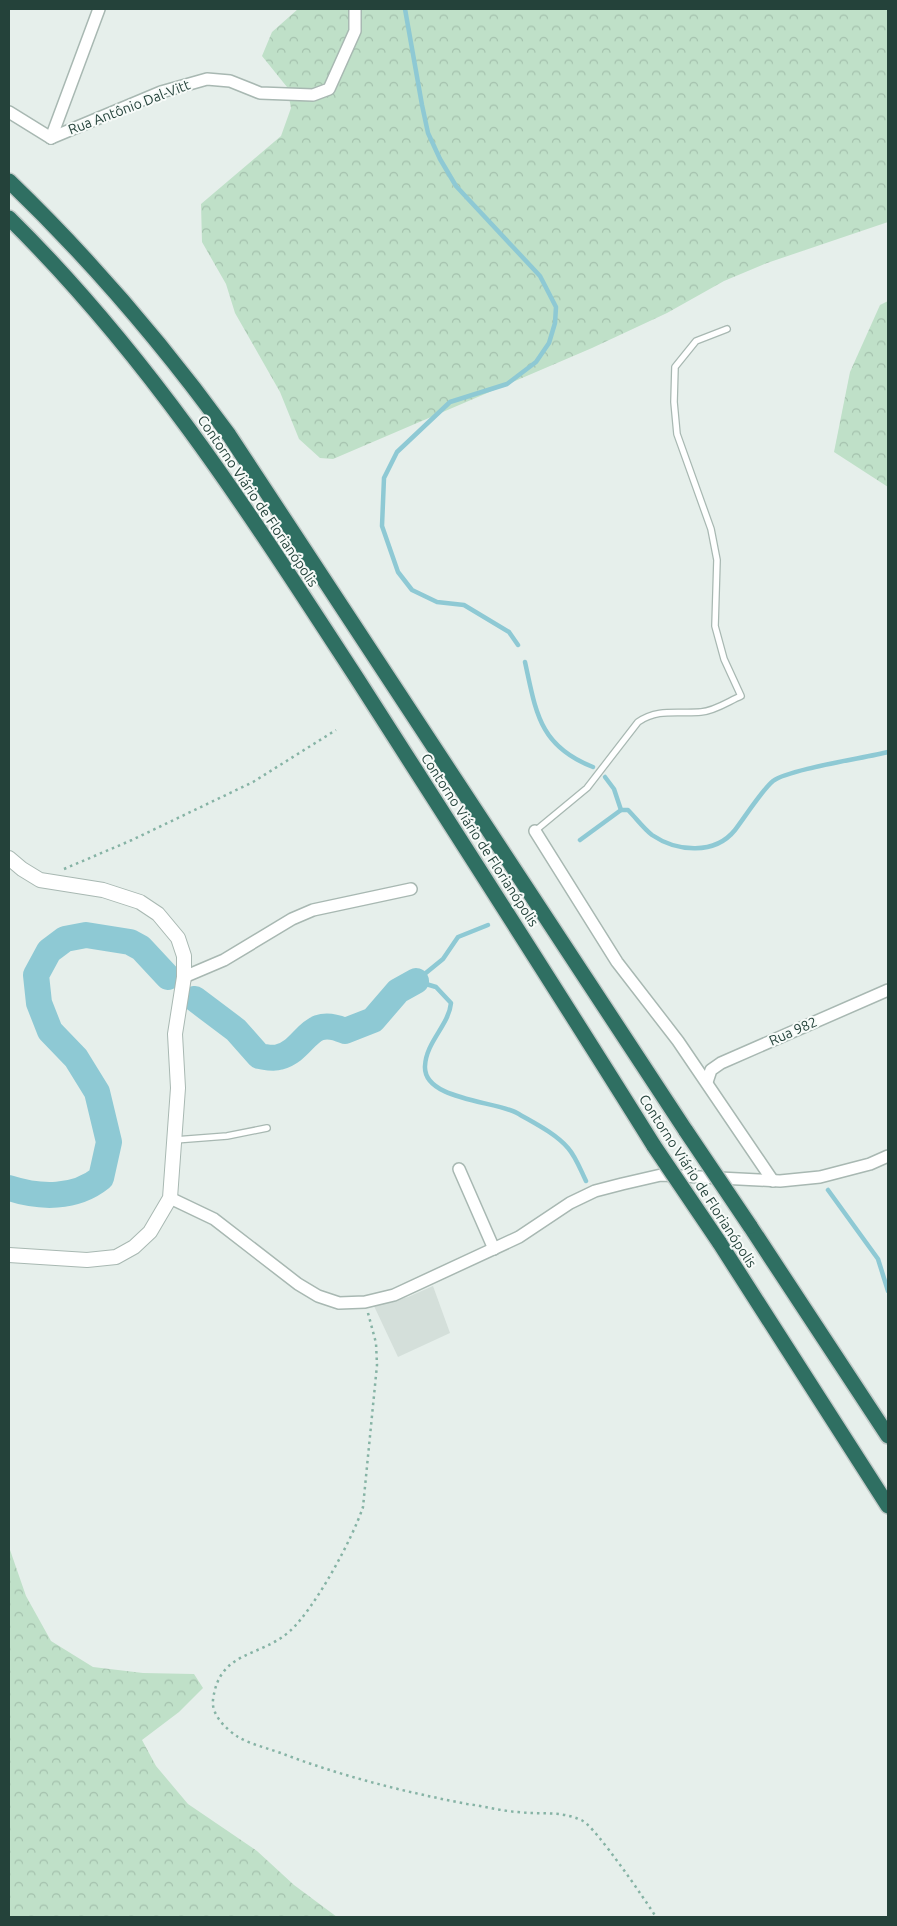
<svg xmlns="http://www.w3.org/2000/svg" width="897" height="1926" font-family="Ubuntu,sans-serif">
<defs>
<pattern id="forest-crowns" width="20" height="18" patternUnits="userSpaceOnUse" patternTransform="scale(1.25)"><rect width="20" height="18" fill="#bfe0c8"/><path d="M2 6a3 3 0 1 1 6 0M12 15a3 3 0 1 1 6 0" fill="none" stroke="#a4c1ad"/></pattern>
</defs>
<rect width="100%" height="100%" fill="#e6efeb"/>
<polygon fill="#d4dfda" points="433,1286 450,1333 398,1357 374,1306 408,1297"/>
<g fill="url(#forest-crowns)">
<polygon points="298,9 888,9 888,222 767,263 724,281 667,313 592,348 333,459 320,458 299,439 280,392 235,313 226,284 202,242 201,204 281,136 291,108 287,87 262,56 272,32"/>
<polygon points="888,301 888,487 834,452 850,372 880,305"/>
<polygon points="9,1547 26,1596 51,1641 93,1667 143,1673 194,1674 203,1688 179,1712 142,1740 156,1766 188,1804 257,1851 294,1885 337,1917 9,1917"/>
</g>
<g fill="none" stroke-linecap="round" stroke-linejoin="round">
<g stroke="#8ec9d4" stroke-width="4.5">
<polyline points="405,9 422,105 428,133 440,159 456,186 540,276 556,307 555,323 549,343 536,362 507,384 450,402 397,452 384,478 382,526 398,572 412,590 437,602 464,605 509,632 518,645"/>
<path d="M525,662c11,50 14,84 68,105"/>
<polyline points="605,777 614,789 621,810"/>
<path d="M580,840l41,-30h7c8,8 15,18 24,25 25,17 63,20 83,-5 10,-13 27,-40 38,-49 16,-12 92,-23 115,-29"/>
<path d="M416,981l20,6 15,16c-2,22 -25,39 -26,63 -2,34 71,35 92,47 17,10 38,20 51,35 8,9 13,23 18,33"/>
<polyline points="416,981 443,959 458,937 488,925"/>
<polyline points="828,1190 878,1259 888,1291"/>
</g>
<g stroke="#8ec9d4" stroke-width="26">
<path d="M195,999l41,31 23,26c7,1 14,3 20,1 29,-8 28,-43 66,-26l28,-11 25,-29 18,-10"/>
<path d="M9,1188c31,10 66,11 92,-10l8,-36 -12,-50 -21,-34 -26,-27 -11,-28 -3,-28 13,-24 16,-12 21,-4 44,7 11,6 27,29"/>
</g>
<defs>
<g id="service">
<path d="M535,831l52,-43 51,-66c20,-14 40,-8 63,-10 14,-1 28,-11 40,-16l-17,-37 -9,-33 2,-66 -6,-31 -34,-95 -3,-32 1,-35 21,-26 31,-12"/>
<polyline points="175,1140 227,1136 267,1128"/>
</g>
<g id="minor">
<polyline points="9,112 51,138"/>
<polyline points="51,138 161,92 207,79 230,81 260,93 313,95 329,89 355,31 355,9"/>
<polyline points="51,138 99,9"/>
<polyline points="535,831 617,962 678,1041 773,1181"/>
<polyline points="184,977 224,960 292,919 313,910 411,889"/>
<polyline points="707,1082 711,1070 721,1063 888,990"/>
<polyline points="459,1169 494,1249"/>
<polyline points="170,1198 214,1219 298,1284 318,1296 339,1303 365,1302 394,1295 519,1237 570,1203 595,1191 622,1184 661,1175 780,1181 820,1177 870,1164 888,1156"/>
</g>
<polyline id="tertiary" points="9,858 22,869 40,880 103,890 140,902 158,914 178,938 184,956 184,977 175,1034 178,1088 170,1198 150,1232 134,1247 116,1257 87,1260 9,1255"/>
<g id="motorway">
<path d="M9,181c81,78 154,163 220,254l457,696"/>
<path d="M9,218c142,140 241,296 349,462 99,155 199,310 296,466"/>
<polyline points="750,1226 888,1436"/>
<polyline points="719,1242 888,1506"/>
</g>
</defs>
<use href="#service" stroke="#a8b8b2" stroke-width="8"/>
<use href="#minor" stroke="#a8b8b2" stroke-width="14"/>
<use href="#tertiary" stroke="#a8b8b2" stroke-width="16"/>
<use href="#motorway" stroke="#c2cac8" stroke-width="18"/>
<g stroke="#86b3a5" stroke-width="2.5" stroke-dasharray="2.5 4" stroke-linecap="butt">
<polyline points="64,869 132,840 253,782 336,730"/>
<path d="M368,1313l8,30 1,22 -14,142c-11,33 -48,101 -73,124 -30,27 -71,19 -77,69 -2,15 14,30 25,37 14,8 33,12 48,18 59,22 119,37 181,49 17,2 34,7 51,8 23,3 43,-2 65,9 13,7 63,80 73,96"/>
</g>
<use href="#service" stroke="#fff" stroke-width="5.5"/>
<use href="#minor" stroke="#fff" stroke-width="11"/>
<use href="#tertiary" stroke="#fff" stroke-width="14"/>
<use href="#motorway" stroke="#2f6f62" stroke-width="15"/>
<defs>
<g id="motorway-bridge">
<polyline points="686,1131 750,1226"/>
<polyline points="654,1146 719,1242"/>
</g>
</defs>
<use href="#motorway-bridge" stroke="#c2cac8" stroke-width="18" stroke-linecap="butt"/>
<use href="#motorway-bridge" stroke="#2f6f62" stroke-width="15"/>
</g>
<g text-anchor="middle" stroke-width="4" stroke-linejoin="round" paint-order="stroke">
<g font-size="14" fill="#24423a" stroke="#f7fbf9">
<text transform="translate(129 107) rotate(-21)" y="5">Rua Antônio Dal-Vitt</text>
<text transform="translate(258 501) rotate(56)" y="5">Contorno Viário de Florianópolis</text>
<text transform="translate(480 840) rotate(57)" y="5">Contorno Viário de Florianópolis</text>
<text transform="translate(793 1031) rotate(-24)" y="5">Rua 982</text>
<text transform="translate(698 1181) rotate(57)" y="5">Contorno Viário de Florianópolis</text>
</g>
</g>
<rect width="897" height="1926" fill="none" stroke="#24423a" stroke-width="20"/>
</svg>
